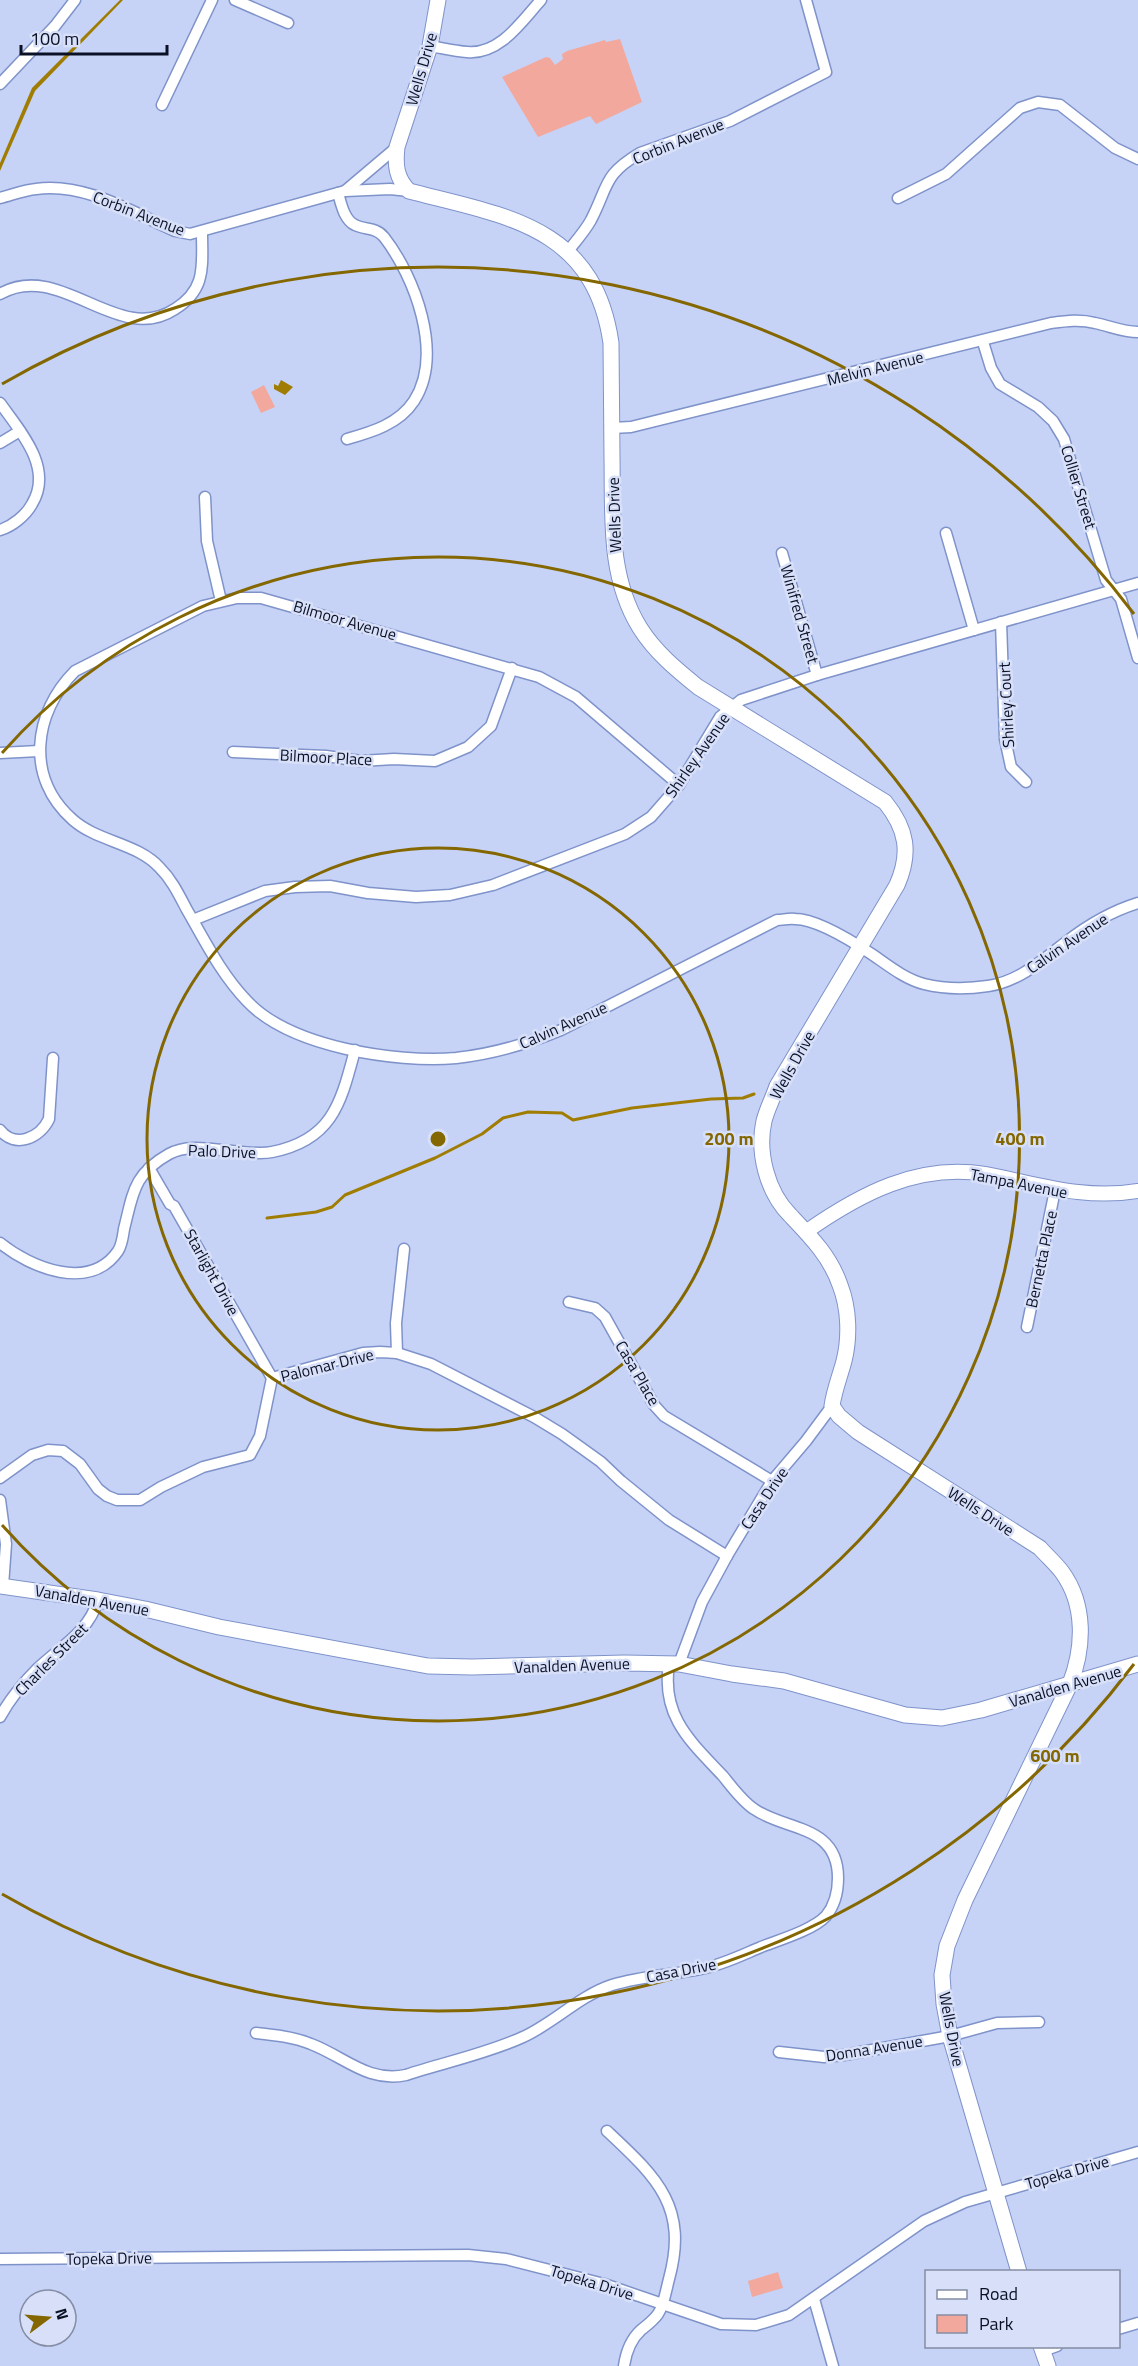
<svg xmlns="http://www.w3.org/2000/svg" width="1138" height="2366" font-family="'Titillium Web',sans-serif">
<rect width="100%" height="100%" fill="#c6d3f6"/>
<g fill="#f2a89d">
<polygon points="620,39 642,102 596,124 590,116 538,137 502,77 546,57 550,58 555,65 563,59 562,54 567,51 605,40 606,42"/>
<polygon points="264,385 275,407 261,413 251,392"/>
<polygon points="778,2272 783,2288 752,2297 748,2281"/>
</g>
<g fill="#a07d02">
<polygon points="120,0 123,0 35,91 0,171 0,163 32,88"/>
<polygon points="281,380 293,387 285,395 274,389 274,384 278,386"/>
</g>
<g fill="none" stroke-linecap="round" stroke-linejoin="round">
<polyline stroke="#a07d02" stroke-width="3" points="267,1218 316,1212 332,1207 345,1195 435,1158 482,1134 503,1118 528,1112 562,1113 573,1120 632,1108 711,1099 743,1098 754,1094"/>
<defs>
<g id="minor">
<polyline points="235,0 288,23"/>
<path d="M430,46c12,2 25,5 37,6 33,3 55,-31 74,-52"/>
<polyline points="0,84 55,26 75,0"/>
<polyline points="162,105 212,0"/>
<polyline points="345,191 397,147"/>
<path d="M338,193c3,10 6,27 17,32 10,5 21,2 29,12 31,40 60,117 30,164 -15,23 -42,31 -67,38"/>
<path d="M0,198c12,-3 24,-8 36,-9 48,-7 96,23 139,42l15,3 155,-43 45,-2 19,2"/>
<polyline points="898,198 946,174 1020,108 1038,102 1060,105 1115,148 1138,159"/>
<path d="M568,251c8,-10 17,-20 23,-31 18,-35 12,-45 49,-67l90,-32 96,-49 -20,-72"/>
<path d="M0,294c60,-35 118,53 175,15 32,-20 27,-44 27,-77"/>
<polyline points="983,342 991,368 1000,384 1038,407 1053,421 1064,439 1106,580 1121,599 1138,658"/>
<path d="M0,403c20,28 54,65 32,101 -6,11 -19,22 -32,26"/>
<path d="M612,428l19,-1 420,-104c15,-2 29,-4 44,0 15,3 28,9 43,9"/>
<polyline points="0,443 20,431"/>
<polyline points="205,497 207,541 221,601"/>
<polyline points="946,533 974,630"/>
<polyline points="782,553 817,675"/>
<polyline points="1001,622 1005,739 1011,767 1026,782"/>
<polyline points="233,752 326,756 361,761 394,759 435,761 468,747 491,726 512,668"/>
<polyline points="0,753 39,751"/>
<path d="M679,785l-103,-88 -37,-20 -278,-79h-24l-34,8 -128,65c-42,42 -50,107 -2,149 25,22 65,23 87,48 12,12 19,27 27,42 18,31 34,64 60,91 43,46 148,62 209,57 37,-4 71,-14 105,-28l216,-110c6,0 12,-2 18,-1 22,0 60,24 78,36 16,11 32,24 51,29 20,5 44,5 64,2 30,-4 55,-26 78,-44 22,-17 46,-31 72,-39"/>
<polyline points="193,920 265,891 295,887 330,886 368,893 416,897 450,895 493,885 625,834 651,817 679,785 720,717 741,700 817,675 1138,583"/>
<path d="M0,1130c15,19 40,8 49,-11l4,-61"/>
<polyline points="149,1168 170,1204 174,1206 272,1378"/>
<path d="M0,1243c31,25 90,49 118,8 4,-6 5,-15 6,-22 9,-35 9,-55 45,-75 16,-9 36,-6 53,-4 16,1 35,5 50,2 61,-12 69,-50 83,-102"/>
<polyline points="569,1302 595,1308 605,1317 654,1405 664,1416 772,1481"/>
<polyline points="1027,1327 1055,1190"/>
<polyline points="397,1353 396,1323 404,1249"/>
<polyline points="272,1378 363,1353 380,1352 397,1353 431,1364 534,1417 562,1434 601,1462 621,1481 669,1520 727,1556"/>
<polyline points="0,1478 32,1455 48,1450 63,1451 80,1464 98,1489 107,1496 117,1500 140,1500 161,1487 203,1467 250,1455 260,1436 272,1378"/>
<polyline points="0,1500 6,1544 3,1586"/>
<polyline points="679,1664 702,1602 727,1556 772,1481 806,1441 832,1406"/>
<path d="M0,1717c10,-18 23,-34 37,-48 23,-22 52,-37 61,-69"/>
<path d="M256,2033c19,2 38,4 55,11 34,13 57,39 95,31 39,-13 80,-21 117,-38 31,-14 56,-41 89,-52 30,-9 60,-10 89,-16 21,-4 41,-14 60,-22 18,-7 52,-17 65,-31 9,-11 12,-25 12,-38 0,-54 -53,-47 -84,-69 -12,-8 -22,-22 -31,-33 -33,-35 -62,-60 -54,-112"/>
<polyline points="779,2052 824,2057 844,2055 950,2036 997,2023 1039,2022"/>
<path d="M607,2131c49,46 82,75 62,148 -3,11 -5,26 -11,35 -5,7 -11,11 -17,16 -11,10 -15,22 -17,36"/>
<polyline points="0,2259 468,2255 506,2259 604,2284 721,2324 756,2325 789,2315 924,2221 965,2202 1138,2152"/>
<polyline points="814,2299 833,2366"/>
<polyline points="1118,2329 1138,2323"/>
<polyline points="1043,2351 1057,2346"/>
</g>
<path id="tertiary" d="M807,1231c53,-37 111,-68 178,-57 54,10 97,26 153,17"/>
<g id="secondary">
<path d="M438,0l-8,46 -33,101c-2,18 -1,31 12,44 97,25 185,35 202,152 0,39 1,77 1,115 1,58 -4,119 28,170 15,24 37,42 58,59l187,115c22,27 26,51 12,83l-120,201c-4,12 -10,23 -13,35 -7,31 3,71 26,94 20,21 40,41 50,70 9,23 10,52 4,76 -4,15 -10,30 -12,45l7,10 19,16 182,116c7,8 16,16 22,24 24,33 22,76 8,112l-105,216 -18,46 -5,29 2,29 6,32 69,236"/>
<polyline points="0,1586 98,1600 145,1609 219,1627 428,1666 472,1667 624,1663 679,1664 732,1674 784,1681 905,1715 942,1718 981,1710 1138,1664"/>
<polyline points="1041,2346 1048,2366"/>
</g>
</defs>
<use href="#minor" stroke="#7f93ca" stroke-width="13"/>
<use href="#tertiary" stroke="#7f93ca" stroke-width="16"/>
<use href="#secondary" stroke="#7f93ca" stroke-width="17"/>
<use href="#minor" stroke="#fff" stroke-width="10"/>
<use href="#tertiary" stroke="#fff" stroke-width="14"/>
<use href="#secondary" stroke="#fff" stroke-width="15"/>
</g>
<g fill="none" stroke="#846700" stroke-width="3">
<circle cx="438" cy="1139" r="291"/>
<path d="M2 753A582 582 0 1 1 2 1525"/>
<path d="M1134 1664A872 872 0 0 1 2 1894M2 384A872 872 0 0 1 1134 614"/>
</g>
<g text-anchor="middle" stroke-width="5" stroke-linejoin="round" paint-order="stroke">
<g font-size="16" fill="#0b1125" stroke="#d7e0f8">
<text transform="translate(421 69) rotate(-74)" y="6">Wells Drive</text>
<text transform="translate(678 141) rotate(-22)" y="6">Corbin Avenue</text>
<text transform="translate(139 213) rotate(21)" y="6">Corbin Avenue</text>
<text transform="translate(875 368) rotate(-14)" y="6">Melvin Avenue</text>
<text transform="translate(1079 487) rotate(73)" y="6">Collier Street</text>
<text transform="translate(614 515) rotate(-92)" y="6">Wells Drive</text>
<text transform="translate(800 614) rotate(74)" y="6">Winifred Street</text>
<text transform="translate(345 620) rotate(16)" y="6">Bilmoor Avenue</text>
<text transform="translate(1006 705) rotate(-93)" y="6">Shirley Court</text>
<text transform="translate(697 755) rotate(-55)" y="6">Shirley Avenue</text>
<text transform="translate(326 757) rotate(3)" y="6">Bilmoor Place</text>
<text transform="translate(1067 943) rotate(-34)" y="6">Calvin Avenue</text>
<text transform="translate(563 1025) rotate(-24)" y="6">Calvin Avenue</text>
<text transform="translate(792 1065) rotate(-61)" y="6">Wells Drive</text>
<text transform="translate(222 1151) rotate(2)" y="6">Palo Drive</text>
<text transform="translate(1019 1183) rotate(11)" y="6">Tampa Avenue</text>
<text transform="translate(1041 1259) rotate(-78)" y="6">Bernetta Place</text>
<text transform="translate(212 1272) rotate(61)" y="6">Starlight Drive</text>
<text transform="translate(327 1365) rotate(-14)" y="6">Palomar Drive</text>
<text transform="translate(638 1373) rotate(60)" y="6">Casa Place</text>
<text transform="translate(764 1498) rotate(-56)" y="6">Casa Drive</text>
<text transform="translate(981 1511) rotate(33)" y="6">Wells Drive</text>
<text transform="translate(92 1600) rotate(10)" y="6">Vanalden Avenue</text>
<text transform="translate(51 1659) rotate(-45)" y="6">Charles Street</text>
<text transform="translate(572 1665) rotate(-2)" y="6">Vanalden Avenue</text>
<text transform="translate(1065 1686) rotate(-16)" y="6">Vanalden Avenue</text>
<text transform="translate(681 1970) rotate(-11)" y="6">Casa Drive</text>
<text transform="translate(952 2029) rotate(79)" y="6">Wells Drive</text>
<text transform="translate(874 2048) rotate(-9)" y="6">Donna Avenue</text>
<text transform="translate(1067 2172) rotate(-16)" y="6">Topeka Drive</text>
<text transform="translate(109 2258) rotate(-1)" y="6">Topeka Drive</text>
<text transform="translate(592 2282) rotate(17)" y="6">Topeka Drive</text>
</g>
</g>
<circle cx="438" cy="1139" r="9" fill="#846700" stroke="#d7e0f8" stroke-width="3"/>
<g font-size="18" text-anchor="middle" font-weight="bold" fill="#846700" stroke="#d7e0f8" stroke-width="5" stroke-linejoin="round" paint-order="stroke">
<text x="729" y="1145">200 m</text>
<text x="1020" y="1145">400 m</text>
<text x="1055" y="1762">600 m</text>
</g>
<rect x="925" y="2270" width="195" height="78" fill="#d7e0f8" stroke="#858da4" stroke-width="1.5"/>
<rect x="937" y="2290" width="30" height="9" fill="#ffffff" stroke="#858da4" stroke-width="1.5"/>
<text x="979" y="2300" font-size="18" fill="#0b1125">Road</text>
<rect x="937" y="2315" width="30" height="18" fill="#f2a89d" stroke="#858da4" stroke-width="1.5"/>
<text x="979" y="2330" font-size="18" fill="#0b1125">Park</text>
<g transform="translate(48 2318) rotate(74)"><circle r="28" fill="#d7e0f8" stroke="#858da4" stroke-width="1.5"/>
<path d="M0-4.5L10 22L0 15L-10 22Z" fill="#846700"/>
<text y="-9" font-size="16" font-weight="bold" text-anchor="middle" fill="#0b1125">N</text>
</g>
<path d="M21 45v9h146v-9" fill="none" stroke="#0b1125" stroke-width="3"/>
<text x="30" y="45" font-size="18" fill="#0b1125" stroke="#d7e0f8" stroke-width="4.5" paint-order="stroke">100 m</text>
</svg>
